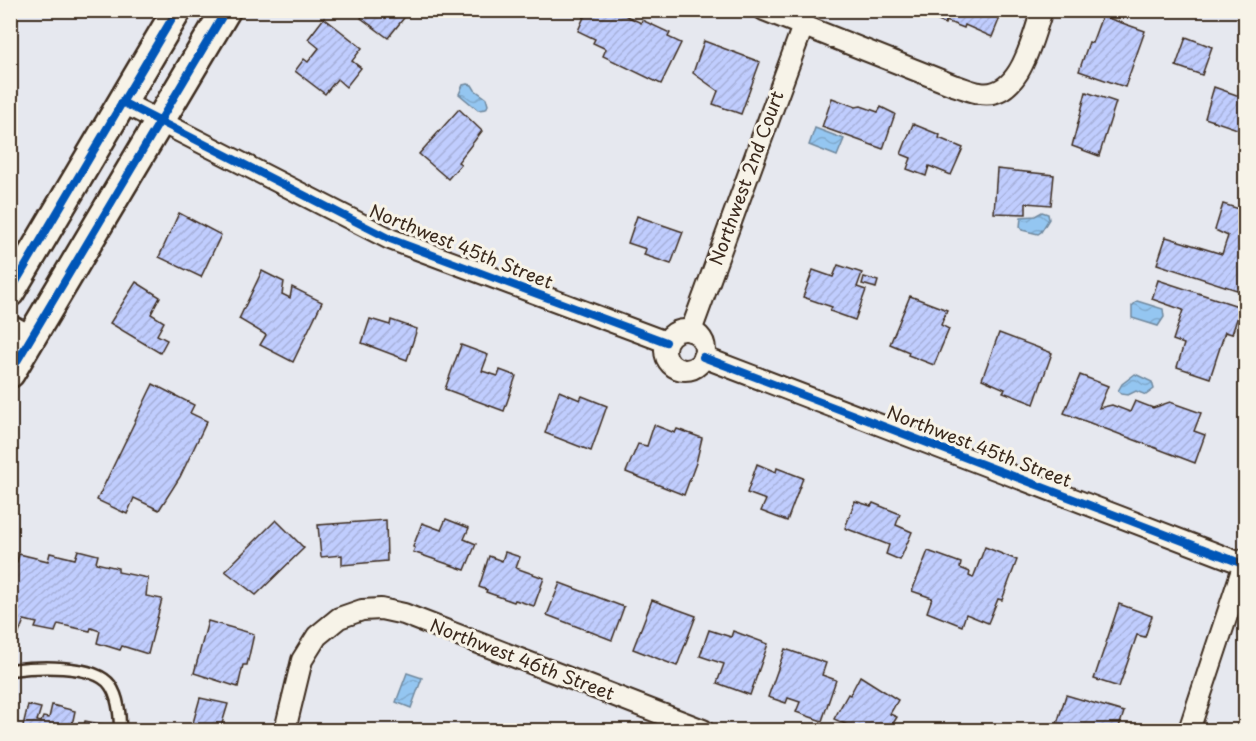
<svg xmlns="http://www.w3.org/2000/svg" width="1256" height="741" font-family="'Playpen Sans',sans-serif">
<defs>
<pattern id="water-waves" width="16" height="10" patternUnits="userSpaceOnUse" patternTransform="scale(1.5)"><rect width="16" height="10" fill="#94c6f1"/><path d="M0 5q4-4 8 0t8 0" fill="none" stroke="#80aace"/></pattern>
<pattern id="building-hatch" width="6" height="6" patternUnits="userSpaceOnUse" patternTransform="scale(1.5)"><rect width="6" height="6" fill="#c0cdfe"/><path d="M-1 1l2-2M0 6l6-6M5 7l2-2" fill="none" stroke="#a6b0d9"/></pattern>
</defs>
<rect width="100%" height="100%" fill="#e6e8ef"/>
<filter id="ink" filterUnits="userSpaceOnUse"><feTurbulence type="fractalNoise" baseFrequency=".0167" numOctaves="2"/><feDisplacementMap in="SourceGraphic" scale="12" xChannelSelector="R" yChannelSelector="G"/><feConvolveMatrix kernelMatrix="1 2 1 2 8 2 1 2 1" color-interpolation-filters="sRGB"/></filter>
<g filter="url(#ink)">
<g fill="url(#water-waves)" stroke="#70889d" stroke-width="1.5">
<polygon points="467,84 472,85 475,90 486,98 488,105 486,109 478,110 459,94 463,85"/>
<polygon points="815,128 844,139 837,156 809,145"/>
<polygon points="1042,212 1048,214 1049,219 1041,232 1038,234 1022,230 1020,227 1021,217 1035,216"/>
<polygon points="1137,301 1163,309 1164,317 1158,326 1132,318 1132,306"/>
<polygon points="1135,374 1152,382 1154,389 1146,395 1136,391 1128,395 1121,394 1118,391 1122,384"/>
<polygon points="407,673 422,678 411,708 396,702"/>
</g>
<g fill="url(#building-hatch)" stroke="#3b2a1e" stroke-width="1.5">
<polygon points="363,10 402,10 407,14 388,38 361,18 365,12"/>
<polygon points="587,10 597,10 603,13 604,10 614,10 641,23 642,20 670,33 668,37 681,43 661,84 603,56 606,49 593,43 595,39 578,31"/>
<polygon points="935,10 1003,10 992,37 965,25 964,28 946,21 945,24 932,18"/>
<polygon points="1102,16 1145,31 1125,87 1079,71 1089,42 1092,43"/>
<polygon points="324,18 362,48 352,61 361,68 346,87 337,79 325,94 295,71 304,59 308,62 319,48 308,39"/>
<polygon points="1186,37 1212,47 1202,75 1176,66"/>
<polygon points="704,41 760,62 741,114 713,104 718,91 693,73"/>
<polygon points="1214,87 1245,98 1246,95 1246,132 1205,118"/>
<polygon points="1086,92 1116,102 1099,156 1072,146"/>
<polygon points="832,98 856,107 861,106 878,112 881,107 895,114 883,149 822,127"/>
<polygon points="459,109 482,131 458,162 461,164 448,179 419,154"/>
<polygon points="913,124 940,135 939,138 963,148 951,175 929,166 926,176 907,169 911,158 901,154"/>
<polygon points="997,169 1054,175 1051,205 1026,203 1026,214 994,213"/>
<polygon points="1223,204 1246,211 1246,293 1157,264 1166,237 1222,254 1228,236 1215,230"/>
<polygon points="179,213 221,235 201,277 159,257"/>
<polygon points="637,216 683,232 671,264 644,255 646,249 628,243"/>
<polygon points="838,265 862,273 857,287 866,290 855,320 830,311 832,307 803,297 813,270 833,277"/>
<polygon points="262,271 284,282 282,294 290,298 292,287 322,302 293,362 260,345 266,335 239,319"/>
<polygon points="864,277 878,281 876,288 862,284"/>
<polygon points="1158,280 1241,307 1232,334 1225,332 1210,378 1177,367 1184,344 1173,340 1183,310 1152,299"/>
<polygon points="136,282 160,297 151,314 164,322 157,335 167,340 160,353 110,323"/>
<polygon points="910,296 947,310 941,325 949,329 934,365 908,355 909,352 890,344"/>
<polygon points="370,319 390,325 391,320 417,329 407,360 362,343"/>
<polygon points="999,333 1052,353 1034,404 1003,392 1005,389 982,379"/>
<polygon points="461,345 488,355 482,371 498,376 500,370 516,376 504,411 445,389"/>
<polygon points="1080,375 1108,386 1099,408 1112,405 1130,412 1135,401 1153,408 1170,402 1201,413 1194,431 1205,435 1195,463 1064,413"/>
<polygon points="153,384 194,405 190,413 207,421 180,477 159,510 134,498 127,514 97,500"/>
<polygon points="559,391 580,400 582,396 607,406 591,451 545,433"/>
<polygon points="654,425 675,433 677,429 702,438 696,463 684,495 626,472 638,444 647,446"/>
<polygon points="757,464 776,472 777,468 803,478 787,521 761,511 766,500 747,493"/>
<polygon points="855,501 871,506 873,503 900,514 896,525 912,532 900,560 886,554 889,545 845,528"/>
<polygon points="446,519 469,528 464,539 476,544 465,570 413,552 415,548 413,547 422,523 441,530"/>
<polygon points="276,520 304,548 256,595 225,571"/>
<polygon points="386,520 387,561 342,565 342,555 321,557 318,525"/>
<polygon points="985,547 1017,560 1002,600 998,599 988,623 966,614 962,626 927,612 932,598 912,591 928,551 961,563 960,568 970,572 969,576 973,578"/>
<polygon points="78,550 98,555 96,563 118,568 118,572 148,578 146,596 162,599 148,654 122,646 120,650 97,643 100,631 91,628 90,631 58,624 55,632 35,628 37,623 24,620 19,633 10,631 10,569 13,560 17,562 19,554 48,561 50,553 75,559"/>
<polygon points="505,552 520,557 516,568 544,578 534,606 515,600 514,602 486,592 487,590 479,587 489,556 502,561"/>
<polygon points="560,583 624,607 612,640 547,615"/>
<polygon points="652,600 696,616 677,666 633,649"/>
<polygon points="1119,604 1152,616 1145,637 1137,635 1119,687 1094,679"/>
<polygon points="208,621 254,634 247,665 243,665 238,687 194,673"/>
<polygon points="709,630 731,637 733,631 768,644 750,695 717,683 724,664 700,656"/>
<polygon points="785,649 826,663 822,675 836,680 822,721 796,712 800,702 788,698 786,703 768,697"/>
<polygon points="860,676 898,700 890,714 897,717 889,730 855,730 856,729 834,719 848,694 850,695"/>
<polygon points="1066,695 1124,712 1118,730 1068,730 1056,727"/>
<polygon points="200,698 228,704 220,730 222,730 191,730"/>
<polygon points="28,705 41,708 37,721 41,722 43,717 49,718 52,705 75,711 72,725 77,726 75,730 22,730"/>
<polygon points="85,721 106,725 104,730 83,730"/>
</g>
<g fill="none" stroke-linecap="round" stroke-linejoin="round">
<defs>
<path id="lane" d="M10,670c24,-3 84,-7 100,15 9,13 10,30 10,45"/>
<g id="street">
<path d="M764,10l189,75c9,2 18,7 27,8 40,7 52,-54 62,-83"/>
<polyline points="122,102 390,239 666,342"/>
<polyline points="10,325 32,337"/>
<circle cx="685" cy="350" r="20"/>
<polyline points="691,331 803,26"/>
<polyline points="703,357 1243,564"/>
<polyline points="285,730 302,660 317,636 339,618 362,610 381,609 404,614 703,730"/>
<polyline points="1189,730 1246,558"/>
</g>
<g id="secondary">
<polyline points="10,292 177,10"/>
<polyline points="10,373 226,10"/>
</g>
</defs>
<use href="#lane" stroke="#3b2a1e" stroke-width="15"/>
<use href="#street" stroke="#3b2a1e" stroke-width="24"/>
<use href="#secondary" stroke="#3b2a1e" stroke-width="33"/>
<use href="#lane" stroke="#f7f3e8" stroke-width="10"/>
<use href="#street" stroke="#f7f3e8" stroke-width="20"/>
<use href="#secondary" stroke="#f7f3e8" stroke-width="28"/>
<defs>
<g id="cycleway">
<polyline points="122,102 390,239 666,342"/>
<polyline points="10,292 177,10"/>
<polyline points="703,357 1243,564"/>
<polyline points="10,373 226,10"/>
</g>
</defs>
<use href="#cycleway" stroke="#f7f3e8" stroke-width="11"/>
<use href="#cycleway" stroke="#0057b8" stroke-width="8"/>
</g>
</g>
<g text-anchor="middle" stroke-width="6" stroke-linejoin="round" paint-order="stroke">
<g font-size="18" fill="#3b2a1e" stroke="#f7f3e8">
<text transform="translate(747 178) rotate(-70)" y="6">Northwest 2nd Court</text>
<text transform="translate(461 247) rotate(22)" y="6">Northwest 45th Street</text>
<text transform="translate(979 447) rotate(21)" y="6">Northwest 45th Street</text>
<text transform="translate(522 660) rotate(21)" y="6">Northwest 46th Street</text>
</g>
</g>
<rect width="1256" height="741" fill="none" stroke="#f7f3e8" stroke-width="36"/>
<rect x="18" y="18" width="1220" height="705" fill="none" stroke="#3b2a1e" stroke-width="2" filter="url(#ink)"/>
</svg>
